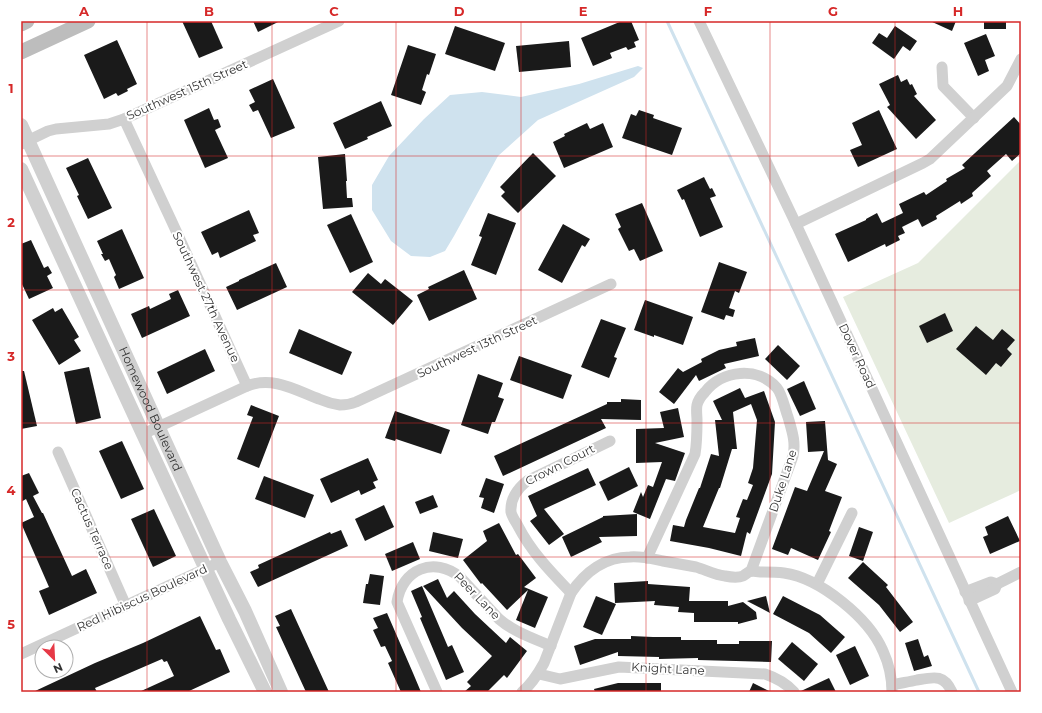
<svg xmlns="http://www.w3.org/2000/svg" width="1042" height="713" font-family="Montserrat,sans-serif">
<rect width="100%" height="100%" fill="#fff"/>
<polygon fill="#e6ecdf" points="1021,160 1021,490 949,523 843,297 918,263"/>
<polygon fill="#cfe2ee" points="638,66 643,68 634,77 538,120 498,156 454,236 445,251 430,257 411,256 391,241 372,210 372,185 389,156 424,119 450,95 482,92 521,97 579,84"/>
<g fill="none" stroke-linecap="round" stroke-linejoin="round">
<polyline stroke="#cfe2ee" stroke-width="3" points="667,21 979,692"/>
</g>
<g fill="#1a1a1a" fill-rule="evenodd">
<polygon points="182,21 211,21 223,48 199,58"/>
<polygon points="253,21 280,21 258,32"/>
<polygon points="622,21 631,21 639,40 634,42 636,47 628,50 626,47 610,53 612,58 593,66 581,38"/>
<polygon points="930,21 956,21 952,31"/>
<rect x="984" y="21" width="22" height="8"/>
<polygon points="455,26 505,43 495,71 445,54"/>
<polygon points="895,26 917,41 910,51 903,46 894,59 872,43 879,33 887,38"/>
<polygon points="986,34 995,56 985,60 989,71 978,76 964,43"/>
<polygon points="117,40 137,84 127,89 128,91 118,96 116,93 104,99 84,55"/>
<polygon points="569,41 571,67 519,72 516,46"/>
<polygon points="408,45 436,54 429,75 427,74 422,90 426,92 421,105 391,95"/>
<polygon points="898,75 901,82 907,79 910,85 912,84 917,94 914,96 936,120 916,139 887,107 890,105 879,84"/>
<polygon points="273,79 295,128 271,138 258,110 253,112 249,105 255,102 249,90"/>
<polygon points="381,101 392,126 367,137 368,139 345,149 333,123"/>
<polygon points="209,108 214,120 218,119 221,127 215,130 228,158 205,168 184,120"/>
<polygon points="639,110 654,115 653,118 682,128 672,155 622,138 631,114 636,116"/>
<polygon points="879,110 897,149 858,167 850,150 862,145 852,123"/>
<polygon points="1014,117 1021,125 1021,153 1012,161 1006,154 987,171 991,176 972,193 973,196 961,204 960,201 936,216 937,219 922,227 918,219 902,227 905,233 898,236 900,240 886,247 885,244 848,262 835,234 866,220 866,219 877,213 882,223 903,213 899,204 924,192 926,195 947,181 946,179 965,168 962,165"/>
<polygon points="587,123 590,129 603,123 613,147 564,168 553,142 565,136 564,134"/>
<polygon points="533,153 556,176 518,213 501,196 505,192 500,187"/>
<polygon points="345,154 347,181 346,181 347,198 352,198 353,207 323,209 318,157"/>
<polygon points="88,158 112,208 88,219 77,196 79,195 66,168"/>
<polygon points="704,177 710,189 712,188 716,196 710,198 723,227 700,237 684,199 682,200 677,190"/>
<polygon points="642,203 663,251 640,261 634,249 629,251 618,229 621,227 615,214"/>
<polygon points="249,210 259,233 253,235 256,241 220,258 218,252 212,255 201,232"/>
<polygon points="488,213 516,223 496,275 471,265 482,237 479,236"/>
<polygon points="351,214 373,262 350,273 327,225"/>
<polygon points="563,224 590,239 585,247 582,245 562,283 538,270"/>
<polygon points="122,229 144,278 119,289 114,277 116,275 109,259 105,261 101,254 103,254 97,241"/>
<polygon points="31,240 44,268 48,266 52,273 47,276 53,288 29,299 21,282 21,244"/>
<polygon points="719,262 747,272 739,293 735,291 729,308 735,310 733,317 726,315 724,320 701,312"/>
<polygon points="276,263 287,287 237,310 226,287 239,281 239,280"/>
<polygon points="464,270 477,299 429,321 417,295 429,289 428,287"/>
<polygon points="368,273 381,284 385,279 413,301 393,325 352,292"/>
<polygon points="178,290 190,316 142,338 131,314 149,306 150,309 171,299 169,294"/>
<polygon points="645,300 693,317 683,345 654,335 654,337 634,330"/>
<polygon points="53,308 55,312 62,308 79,337 74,340 81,351 59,365 32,320"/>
<polygon points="945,313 953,331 927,343 919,326"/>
<polygon points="601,319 626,328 614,357 617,358 609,378 581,367"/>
<polygon points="976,326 993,340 1002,329 1015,340 1007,349 1012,354 1001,367 996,363 986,375 956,349"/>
<polygon points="299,329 352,352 342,375 289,353"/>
<polygon points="755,338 759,356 724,364 726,368 699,381 696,375 674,404 659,392 678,368 683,372 702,362 701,359 719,350 737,346 736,342"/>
<polygon points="778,345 800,366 787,380 765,359"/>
<polygon points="205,349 215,371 167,394 157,372"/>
<polygon points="519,356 572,375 563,399 510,380"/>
<polygon points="89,367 101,418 76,424 64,372"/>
<polygon points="21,371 24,371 37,426 21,429"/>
<polygon points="478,374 503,383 498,397 504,399 495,422 492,422 488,434 461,425"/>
<polygon points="804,381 816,409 800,416 787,389"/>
<path d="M740,388l5,10 19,-7 11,31 -3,52 -22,60 -3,-2 -6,24 -32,-8 -39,-7 3,-16 11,2 2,-7 13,-32h1l11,-34 8,2 -4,-36h7l-9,-19zM751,404l6,16 -4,48 -5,15 5,2 -6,15 -4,-1 -7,18 4,1 -5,15 -32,-6 16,-39h1l12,-39h5l-4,-37z"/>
<polygon points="621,399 641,400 641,420 601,419 606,428 503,476 494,456 607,404 607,402 621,402"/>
<polygon points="251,405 279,416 259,468 237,459 253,417 247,415"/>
<polygon points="678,408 684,437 655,443 685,453 675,481 666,479 650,519 633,512 641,492 643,497 648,485 653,487 662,462 636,463 636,429 664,428 660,412"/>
<polygon points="395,411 450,430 441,454 396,439 395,441 385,438"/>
<polygon points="825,421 828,460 837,464 825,491 842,497 829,531 831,532 818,560 791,548 788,555 772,549 795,487 807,491 824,451 808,452 806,422"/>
<polygon points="122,441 144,489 121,499 99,451"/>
<polygon points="368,458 378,480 373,482 376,488 361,495 359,490 331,503 320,479"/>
<polygon points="629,467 638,486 608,501 599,482"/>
<polygon points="588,468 596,485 544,509 564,534 549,545 530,521 537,516 528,496"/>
<polygon points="29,473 39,493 33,496 42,513 43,513 72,576 86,569 97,593 49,615 39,591 49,587 21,523 34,517 26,499 21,502 21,476"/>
<polygon points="264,476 314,495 305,518 255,499"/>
<polygon points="486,478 504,484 494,513 481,508 484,498 479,497"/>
<polygon points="433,495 438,507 420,514 415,502"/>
<polygon points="384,505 394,527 365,541 355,519"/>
<polygon points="154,509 176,556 153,567 131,519"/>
<polygon points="637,514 637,536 599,537 602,542 571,557 562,537 603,517 603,516"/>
<polygon points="1008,516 1020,541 990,554 983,537 988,535 985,527"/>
<polygon points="499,523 516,555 518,554 536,578 524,587 548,597 535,628 516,620 528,590 507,610 482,583 481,584 463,560 487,541 483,531"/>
<polygon points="859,527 873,532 863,561 849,556"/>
<polygon points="341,530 348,546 258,587 250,572 259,568 258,565 330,532 331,534"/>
<polygon points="433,532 463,539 458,558 429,551"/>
<polygon points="413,542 420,559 392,571 385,554"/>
<polygon points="863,562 888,585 886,587 913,622 900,632 879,605 848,578"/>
<polygon points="370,574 384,576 380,605 363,603 366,584 368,584"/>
<polygon points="438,579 447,598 454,591 475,614 506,643 510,637 527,651 507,678 504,675 487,692 464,692 471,686 467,682 492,656 462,628 423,586"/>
<polygon points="648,581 648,584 690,587 689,601 728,601 728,606 743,602 756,612 757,619 738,624 738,622 694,622 694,613 678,612 679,607 654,605 655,601 615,603 614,583"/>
<polygon points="422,586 448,647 452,645 464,672 446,680 420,618 422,617 411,591"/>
<polygon points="596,596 616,604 602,635 583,627"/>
<polygon points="766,596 770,613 747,601"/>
<polygon points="783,596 820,615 845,637 831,653 809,633 773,614"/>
<polygon points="291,609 329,692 306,692 276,627 280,626 275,616"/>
<polygon points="387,613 413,673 421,692 401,692 388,663 392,661 385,646 381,647 373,630 378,628 373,618"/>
<polygon points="200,616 216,650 220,649 230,672 187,692 139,692 174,676 167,661 164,662 162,659 95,688 97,692 33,692 95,663 143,643"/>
<polygon points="631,636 653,637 681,637 681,640 717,640 717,644 739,644 739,641 772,641 771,662 698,660 698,658 659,659 659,657 618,656 618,652 580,665 574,646 595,639 631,639"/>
<polygon points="918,639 924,657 928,655 932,666 914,671 905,643"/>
<polygon points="792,642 818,664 804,681 778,659"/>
<polygon points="855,646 869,676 850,685 836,655"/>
<polygon points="829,678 836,692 801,692 801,691"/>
<polygon points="618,683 661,683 661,692 595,692 594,689"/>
<polygon points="753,683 771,692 749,692"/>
</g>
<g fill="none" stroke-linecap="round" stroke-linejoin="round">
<g stroke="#d0d0d0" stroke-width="11">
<polyline points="699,21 796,224 1012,692"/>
<polyline points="942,67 943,86 974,118"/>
<polyline points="124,119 172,222 247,386"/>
<polyline points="21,144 48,131 56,129 109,124 124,119 339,21"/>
<polyline points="796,224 923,163 930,159 1007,86 1021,59"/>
<path d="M143,434l104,-48c26,-10 48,4 72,13 7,3 14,5 21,6 6,0 11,-1 16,-3l255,-118"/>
<polyline points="58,452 126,606"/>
<path d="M647,558l48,-104c2,-11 2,-22 2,-34 0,-4 -1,-10 0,-15 1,-4 5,-10 8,-13 17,-22 53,-26 72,-4 5,6 8,21 11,29 4,14 8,25 5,39l-42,115"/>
<polyline points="817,584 852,513"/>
<polyline points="965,592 991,582 997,584 1021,572"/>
<path d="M571,593c-20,-21 -39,-40 -53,-67 -2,-4 -6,-9 -7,-14 -1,-13 7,-24 16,-31l83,-40"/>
<polyline points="969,601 995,589 997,584"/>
<polyline points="21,654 220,562"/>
<path d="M539,674l21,5 59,-12 146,7c12,4 21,9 29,18"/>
<path d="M892,685c8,-2 17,-3 25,-5 17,-3 27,-6 35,12"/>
<path d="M437,692l-40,-90c5,-33 37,-46 63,-25l39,42c15,13 34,19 52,27"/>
<path d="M522,692c10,-8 16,-18 22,-29l27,-70c14,-21 34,-36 59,-36 11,-1 23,2 33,4 11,2 22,4 33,6 10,3 19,8 29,9 5,1 13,2 18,0 3,-2 5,-4 8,-5 3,0 8,1 12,1 7,0 14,0 21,1 36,5 85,45 99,78 6,13 9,27 9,41"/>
</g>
<g stroke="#d0d0d0" stroke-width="14">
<path id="s1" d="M21,125l199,437 25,49 36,81"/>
<polyline points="21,169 143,434 229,619 265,692"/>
</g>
<g stroke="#bdbdbd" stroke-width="15">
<polyline points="21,24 27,21"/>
<polyline points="21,52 88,21"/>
</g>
</g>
<path fill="none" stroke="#d62828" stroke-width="1" stroke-opacity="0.55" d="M147,21v671M272,21v671M396,21v671M521,21v671M646,21v671M770,21v671M895,21v671M21,156h1000M21,290h1000M21,423h1000M21,557h1000"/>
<g text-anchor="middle" stroke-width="4" stroke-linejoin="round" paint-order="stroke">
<g font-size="12" fill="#333" stroke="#fff">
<text transform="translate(187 90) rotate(-24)" y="4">Southwest 15th Street</text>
<text transform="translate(206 297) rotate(65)" y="4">Southwest 27th Avenue</text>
<text transform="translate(477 347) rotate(-25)" y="4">Southwest 13th Street</text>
<text transform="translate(857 356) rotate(65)" y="4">Dover Road</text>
<text dy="4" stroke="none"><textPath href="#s1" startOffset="312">Homewood Boulevard</textPath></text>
<text transform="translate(560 465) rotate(-27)" y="4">Crown Court</text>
<text transform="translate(783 481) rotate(-72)" y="4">Duke Lane</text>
<text transform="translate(92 529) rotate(66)" y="4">Cactus Terrace</text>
<text transform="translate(477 596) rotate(46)" y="4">Peer Lane</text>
<text transform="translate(142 598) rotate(-25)" y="4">Red Hibiscus Boulevard</text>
<text transform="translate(668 669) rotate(3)" y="4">Knight Lane</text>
</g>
</g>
<rect width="1042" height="713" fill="none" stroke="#ffffff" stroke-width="44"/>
<g transform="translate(54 659) rotate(156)"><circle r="19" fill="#ffffff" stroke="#adadad"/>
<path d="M0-3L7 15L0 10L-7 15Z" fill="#e63946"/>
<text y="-6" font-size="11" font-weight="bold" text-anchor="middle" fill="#333333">N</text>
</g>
<rect x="22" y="22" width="998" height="669" fill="none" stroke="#d62828" stroke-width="1.5"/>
<g font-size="13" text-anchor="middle" font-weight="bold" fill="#d62828">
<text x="84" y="16">A</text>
<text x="209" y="16">B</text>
<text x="334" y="16">C</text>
<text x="459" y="16">D</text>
<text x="583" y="16">E</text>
<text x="708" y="16">F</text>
<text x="833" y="16">G</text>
<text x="958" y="16">H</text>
<text x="11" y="93">1</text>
<text x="11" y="227">2</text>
<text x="11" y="361">3</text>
<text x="11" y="495">4</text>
<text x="11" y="629">5</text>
</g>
</svg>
